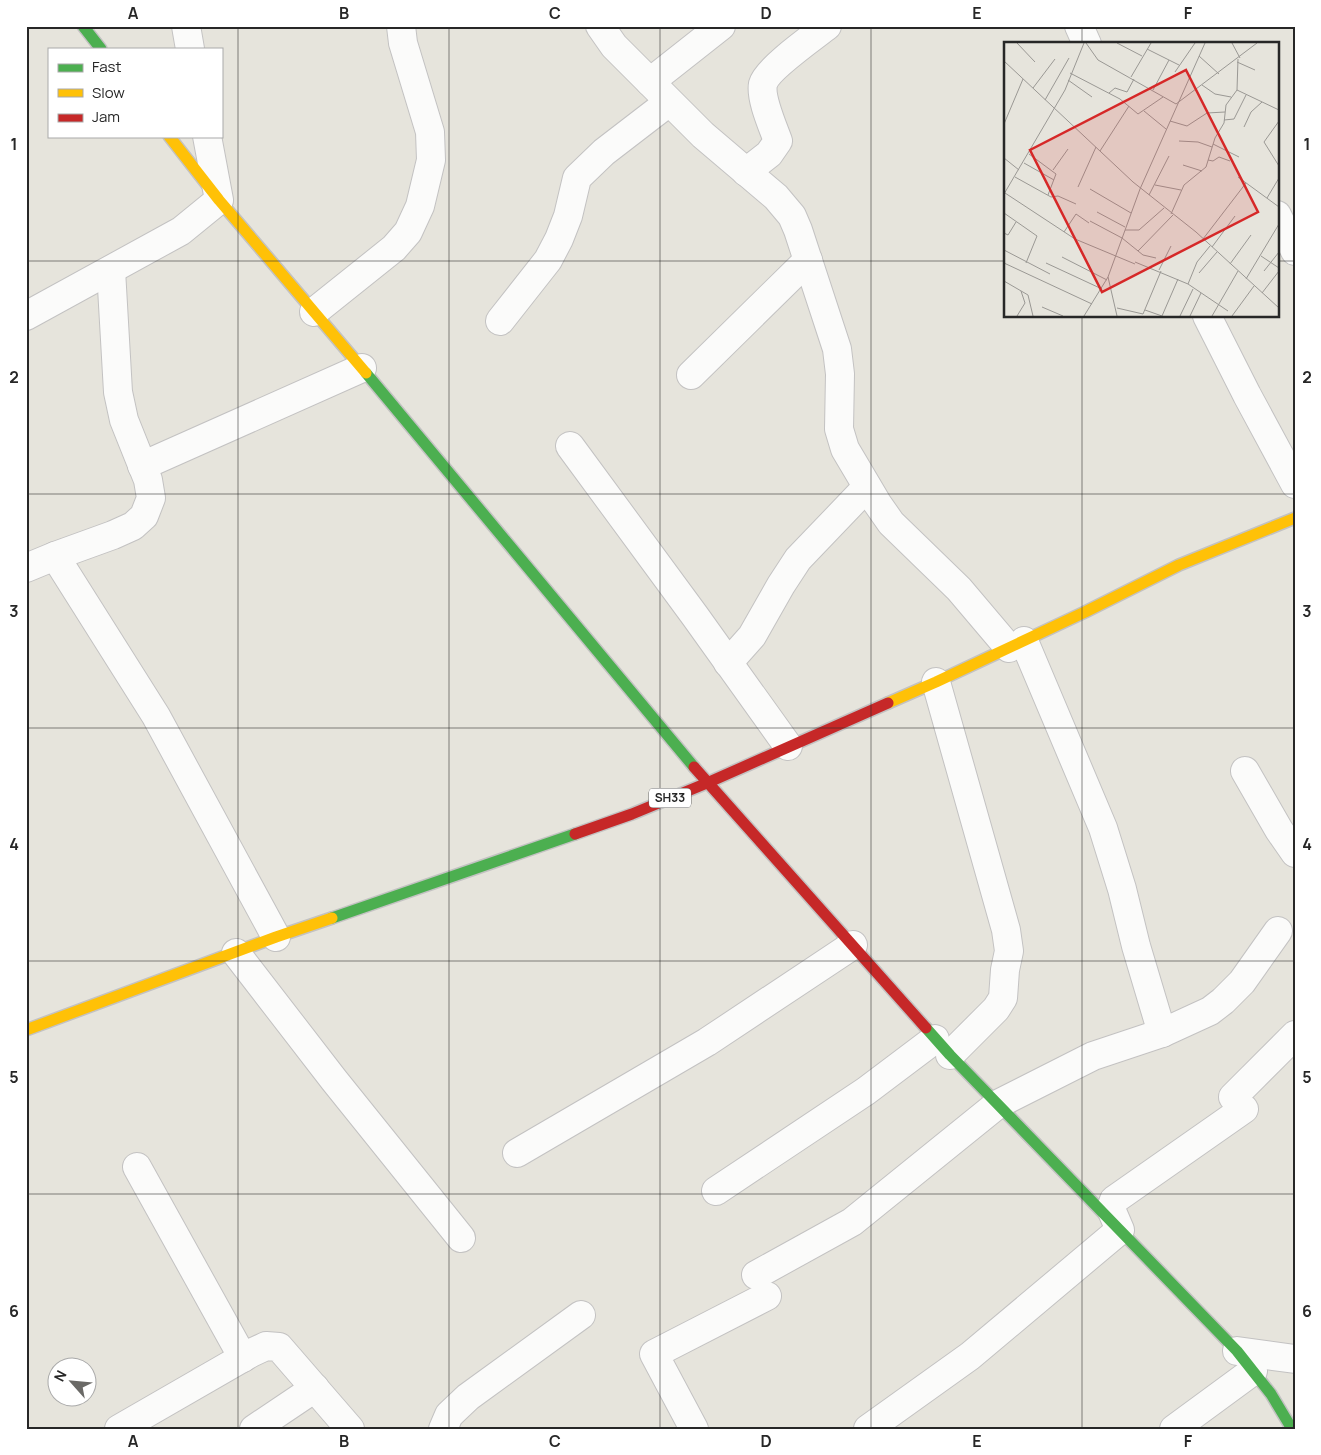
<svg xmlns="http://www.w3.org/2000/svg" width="1321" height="1455" font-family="Manrope,sans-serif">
<rect width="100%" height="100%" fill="#e6e4dc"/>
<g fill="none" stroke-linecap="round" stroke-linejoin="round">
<defs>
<g id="street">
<polyline points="186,26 190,49"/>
<polyline points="600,26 614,46 703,135 776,197 792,216 798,230 837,349 840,374 839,429 845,449 877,503 891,523 959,589 1009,648"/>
<polyline points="1079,26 1087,44"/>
<polyline points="650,82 721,26"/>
<path d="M746,172l23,-18 9,-13c-5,-14 -18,-43 -15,-57 4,-15 50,-47 64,-58"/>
<polyline points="1277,215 1295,251"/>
<polyline points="314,312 394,248 408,232 420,206 431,160 430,132 403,43 401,26"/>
<polyline points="26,316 181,231 219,200 207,136"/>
<polyline points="1207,316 1247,395 1295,484"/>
<polyline points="500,321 548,260 559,239 568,216 577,178 604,152 669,102"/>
<polyline points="691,375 808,260"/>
<polyline points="570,446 695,616 788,746"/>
<polyline points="142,466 362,368"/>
<polyline points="55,556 156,716 276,937"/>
<polyline points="26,568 55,556 113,535 133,526 144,516 151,498 148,480 124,420 118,392 111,270"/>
<polyline points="1024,641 1103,828 1122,889 1136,946 1162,1033"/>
<polyline points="728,663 752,636 781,585 798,559 867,487"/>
<polyline points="936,682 1006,930 1009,951 1005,970 1003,998 996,1009 950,1055"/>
<polyline points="1245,771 1279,830 1295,853"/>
<polyline points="236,953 334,1080 461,1238"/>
<polyline points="1233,1097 1295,1035"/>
<polyline points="517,1153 707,1042 853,945"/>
<polyline points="137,1167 243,1358"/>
<polyline points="716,1191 866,1091 935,1039"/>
<polyline points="756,1275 852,1222 998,1104 1093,1056 1162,1033 1210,1011 1223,1001 1242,982 1278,931"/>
<polyline points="1237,1351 1295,1359"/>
<polyline points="119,1429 251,1353 266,1346 279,1347 350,1429"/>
<polyline points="254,1429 315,1388"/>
<polyline points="443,1429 449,1415 468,1397 581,1315"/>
<polyline points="694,1429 654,1354 767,1296"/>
<polyline points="868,1429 970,1356 1120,1230 1111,1209 1114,1200 1244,1109"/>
<polyline points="1174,1429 1253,1371"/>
</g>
<g id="fast">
<polyline points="83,26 101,49"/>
<polyline points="366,373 694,767"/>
<polyline points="332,918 575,834"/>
<polyline points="926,1028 950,1055 1237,1351 1271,1394 1292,1429"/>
</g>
<g id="slow">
<polyline points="169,136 219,200 366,373"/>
<polyline points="888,703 936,682 1085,612 1179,565 1295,518"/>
<polyline points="26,1030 276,937 332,918"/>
</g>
<g id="jam">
<polyline points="694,767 926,1028"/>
<polyline points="575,834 632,814 707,783 888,703"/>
</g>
</defs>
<use href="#street" stroke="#c3c2c2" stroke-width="30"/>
<use href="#fast" stroke="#c3c2c2" stroke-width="14"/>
<use href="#slow" stroke="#c3c2c2" stroke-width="14"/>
<use href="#jam" stroke="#c3c2c2" stroke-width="14"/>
<use href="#street" stroke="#fbfbfa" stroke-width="28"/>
<use href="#fast" stroke="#4caf50" stroke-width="11"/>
<use href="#slow" stroke="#ffc107" stroke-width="11"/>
<use href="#jam" stroke="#c62828" stroke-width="11"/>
</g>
<path fill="none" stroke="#272727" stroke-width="1" stroke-opacity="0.55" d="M238,26v1403M449,26v1403M660,26v1403M871,26v1403M1082,26v18M26,261h979M1277,261h18M1082,316v1113M26,494h1269M26,728h1269M26,961h1269M26,1194h1269"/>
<g text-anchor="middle" stroke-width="5" stroke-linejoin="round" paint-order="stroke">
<rect fill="#fff" stroke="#686868" stroke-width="1" x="649" y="788.5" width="42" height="19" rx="4"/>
<g font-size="12" font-weight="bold" fill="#272727">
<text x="670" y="802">SH33</text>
</g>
</g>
<g transform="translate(1004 42)">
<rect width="275" height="275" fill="#e6e4dc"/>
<path fill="none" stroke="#9a9894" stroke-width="1" d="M13,1l18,19M82,1l12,17 78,44 81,-61M113,1l25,13M228,1l8,15M143,7l32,16M195,14l20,18M234,17l-1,31 42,20M0,19l129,121 63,50 83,76M233,20l18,8M171,30l20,-29M66,31l50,26 18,15 25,-17M127,35l20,-34M64,38l24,17M198,43l13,9 16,3M29,46l22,-29M149,48l16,-30M105,51l6,-5 12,4 7,-13M41,58l24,-42M140,69l22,18M220,78l10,-1 12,-24M166,79l17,5 20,-13 18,-1M275,79l-15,21 15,24M0,82l19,-45M240,85l7,-15 11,-10M175,99l19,1 14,5M209,102l26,13M96,109l29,-45M25,112l27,20 -8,21M0,116l15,12M204,118l5,1 6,-4 11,4M20,121l30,17M179,123l19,6M49,128l15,-21M11,135l36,20 7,-1 18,8M234,135l41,30M151,143l26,5M74,145l18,-40M86,147l41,24M1,151l70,46 60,25M0,152l61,-104 19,-47M145,153l20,-39M263,156l12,-20M93,170l28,15M0,171l33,23 -11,27M167,172l13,-29 22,-18 9,-29 9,-15 2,-18 11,-15M86,179l32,17 21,17 13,3M121,188h14l25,-22M60,190l12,-18 13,9M0,191l4,2 8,-13M199,197l43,-56M206,204l-13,16 -9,22 40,27M208,205l23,-31M0,208l46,24M134,209l35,-36M257,214l18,12M58,215l45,23M131,220l53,22M0,221l88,41M42,221l56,26M226,222l21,-29M155,228l12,-24M260,229l15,-19M195,231l18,-21M104,235l9,39M242,237l33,-55M0,239l24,14 5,21M258,251l17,-22M38,265l21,9M113,266l26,6 18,-43M141,268l17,6 16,-37M13,274l8,-13 -4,-12M80,274l24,-39 32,-88 65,-146M176,274l13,-27M186,274l11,-23M208,274l26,-45M228,274l22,-30"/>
<path fill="#d62828" fill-opacity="0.15" stroke="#d62828" stroke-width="2.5" d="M182,28l72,142 -156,80 -72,-142z"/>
<rect width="275" height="275" fill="none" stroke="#272727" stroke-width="2.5"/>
</g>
<rect width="1321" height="1455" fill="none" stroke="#ffffff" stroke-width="55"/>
<rect x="48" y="48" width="175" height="90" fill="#ffffff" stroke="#a9a9a9"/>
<rect x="58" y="64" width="25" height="8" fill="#4caf50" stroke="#a9a9a9"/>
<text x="92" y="72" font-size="15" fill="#272727">Fast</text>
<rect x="58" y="89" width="25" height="8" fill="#ffc107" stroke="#a9a9a9"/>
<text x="92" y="98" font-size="15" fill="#272727">Slow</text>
<rect x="58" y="114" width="25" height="8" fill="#c62828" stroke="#a9a9a9"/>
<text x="92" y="122" font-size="15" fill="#272727">Jam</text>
<g transform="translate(72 1382) rotate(297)"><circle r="24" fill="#ffffff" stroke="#a9a9a9"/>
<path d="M0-4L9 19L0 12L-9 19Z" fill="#6a6966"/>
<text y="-8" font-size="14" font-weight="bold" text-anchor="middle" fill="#272727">N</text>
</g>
<rect x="28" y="28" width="1266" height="1400" fill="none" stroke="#272727" stroke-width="2"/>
<g font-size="16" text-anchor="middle" font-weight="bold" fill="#272727">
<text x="133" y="19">A</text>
<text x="344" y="19">B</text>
<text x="555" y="19">C</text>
<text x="766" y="19">D</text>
<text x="977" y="19">E</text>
<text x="1188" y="19">F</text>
<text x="14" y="150">1</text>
<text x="1307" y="150">1</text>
<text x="14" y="383">2</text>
<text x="1307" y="383">2</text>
<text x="14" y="617">3</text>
<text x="1307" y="617">3</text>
<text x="14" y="850">4</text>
<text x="1307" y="850">4</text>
<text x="14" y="1083">5</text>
<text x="1307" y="1083">5</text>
<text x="14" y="1317">6</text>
<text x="1307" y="1317">6</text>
<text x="133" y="1447">A</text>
<text x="344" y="1447">B</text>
<text x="555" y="1447">C</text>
<text x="766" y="1447">D</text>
<text x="977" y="1447">E</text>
<text x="1188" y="1447">F</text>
</g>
</svg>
